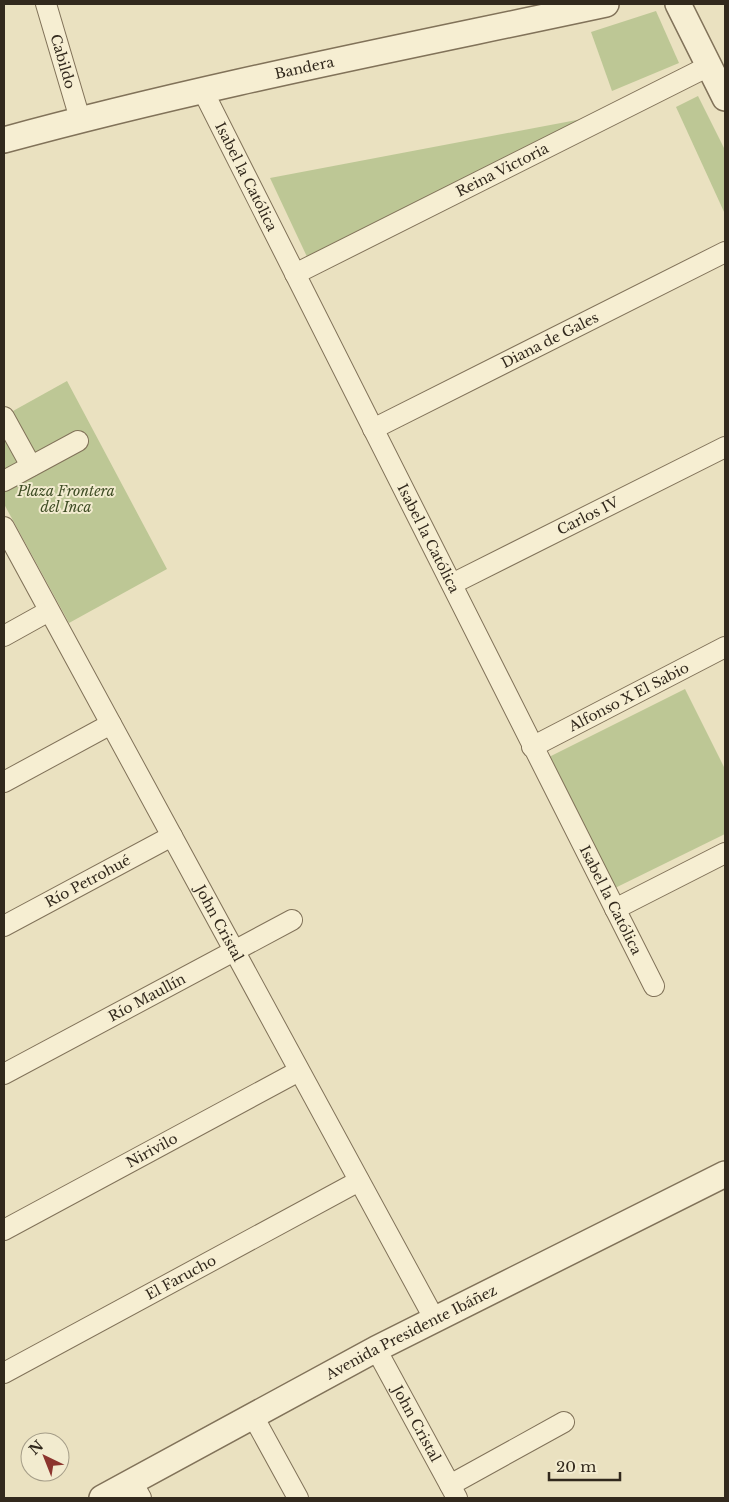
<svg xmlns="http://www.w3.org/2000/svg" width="729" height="1502" font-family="'Libre Baskerville',serif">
<rect width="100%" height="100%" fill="#eae1c0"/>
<g fill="#bdc795">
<polygon points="656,11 679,63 612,91 591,32"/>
<polygon points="698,96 725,150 725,214 676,107"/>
<polygon points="582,119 309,261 270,178"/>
<polygon points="67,381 167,569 69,623 4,504 4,416"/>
<polygon points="685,689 725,769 725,834 615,888 549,757"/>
</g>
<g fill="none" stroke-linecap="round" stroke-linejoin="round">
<defs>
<g id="minor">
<path id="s1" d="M46,4l34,115"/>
<path id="s2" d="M203,91l451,895"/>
<path id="s3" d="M295,274l414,-208"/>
<polyline points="4,417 31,466"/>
<path id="s4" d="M373,429l352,-177"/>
<polyline points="4,481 78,441"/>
<path id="s5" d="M4,527l431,793"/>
<path id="s6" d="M452,584l273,-137"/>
<polyline points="4,636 49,611"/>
<path id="s7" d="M532,747l193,-100"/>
<polyline points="4,782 111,724"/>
<polyline points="615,909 725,853"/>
<path id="s8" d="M4,926l168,-90"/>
<path id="s9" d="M4,1074l288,-154"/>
<path id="s10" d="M4,1230l295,-159"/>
<path id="s11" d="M376,1349l81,149"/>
<path id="s12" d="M4,1373l355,-192"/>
<polyline points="253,1416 298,1498"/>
<polyline points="132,1482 141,1498"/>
<polyline points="450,1485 564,1422"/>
</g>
<g id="tertiary">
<polyline points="678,4 725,98"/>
<path id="s13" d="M4,140c198,-54 401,-93 602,-136"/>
<path id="s14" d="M102,1498l274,-149 349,-175"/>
</g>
</defs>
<use href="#minor" stroke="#817259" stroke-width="22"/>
<use href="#tertiary" stroke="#817259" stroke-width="28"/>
<use href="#minor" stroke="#f6eed2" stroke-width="20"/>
<use href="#tertiary" stroke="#f6eed2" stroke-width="25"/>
</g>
<g text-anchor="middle" stroke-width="4" stroke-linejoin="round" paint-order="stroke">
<g font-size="14" fill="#32291d" stroke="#f2ebcf">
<text dy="5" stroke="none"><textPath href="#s1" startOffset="60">Cabildo</textPath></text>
<text dy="5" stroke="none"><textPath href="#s13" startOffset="309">Bandera</textPath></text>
<text dy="5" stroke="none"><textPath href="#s3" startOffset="232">Reina Victoria</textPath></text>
<text dy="5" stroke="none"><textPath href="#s2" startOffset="96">Isabel la Católica</textPath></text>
<text dy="5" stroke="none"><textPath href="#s4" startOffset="198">Diana de Gales</textPath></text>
<text dy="5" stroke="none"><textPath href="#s6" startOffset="152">Carlos IV</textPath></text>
<text dy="5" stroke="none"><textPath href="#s2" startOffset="501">Isabel la Católica</textPath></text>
<text dy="5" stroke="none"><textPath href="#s7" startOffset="109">Alfonso X El Sabio</textPath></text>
<text dy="5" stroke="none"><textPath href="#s8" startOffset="95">Río Petrohué</textPath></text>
<text dy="5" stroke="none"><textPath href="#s2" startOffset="906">Isabel la Católica</textPath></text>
<text dy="5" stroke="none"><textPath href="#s5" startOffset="451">John Cristal</textPath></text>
<text dy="5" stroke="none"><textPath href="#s9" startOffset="162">Río Maullín</textPath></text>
<text dy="5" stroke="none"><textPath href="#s10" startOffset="168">Nirivilo</textPath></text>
<text dy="5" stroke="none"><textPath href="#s12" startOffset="201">El Farucho</textPath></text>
<text dy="5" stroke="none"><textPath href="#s14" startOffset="351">Avenida Presidente Ibáñez</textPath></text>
<text dy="5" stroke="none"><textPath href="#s11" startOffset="85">John Cristal</textPath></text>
</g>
<g font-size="14" font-style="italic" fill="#3f4d25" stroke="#f2ebcf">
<text x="66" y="496">Plaza Frontera<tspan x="66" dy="16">del Inca</tspan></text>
</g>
</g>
<rect width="729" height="1502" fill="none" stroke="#32291d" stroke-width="10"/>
<g transform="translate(45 1457) rotate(317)"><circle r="24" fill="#f2ebcf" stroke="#a59d88"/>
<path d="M0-4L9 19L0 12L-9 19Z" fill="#8c352e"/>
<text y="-8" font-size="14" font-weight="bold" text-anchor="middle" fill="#32291d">N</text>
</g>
<path d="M549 1472v8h71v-8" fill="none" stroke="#32291d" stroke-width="2.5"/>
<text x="556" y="1472" font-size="15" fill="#32291d" stroke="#f2ebcf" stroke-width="4" paint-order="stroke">20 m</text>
</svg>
